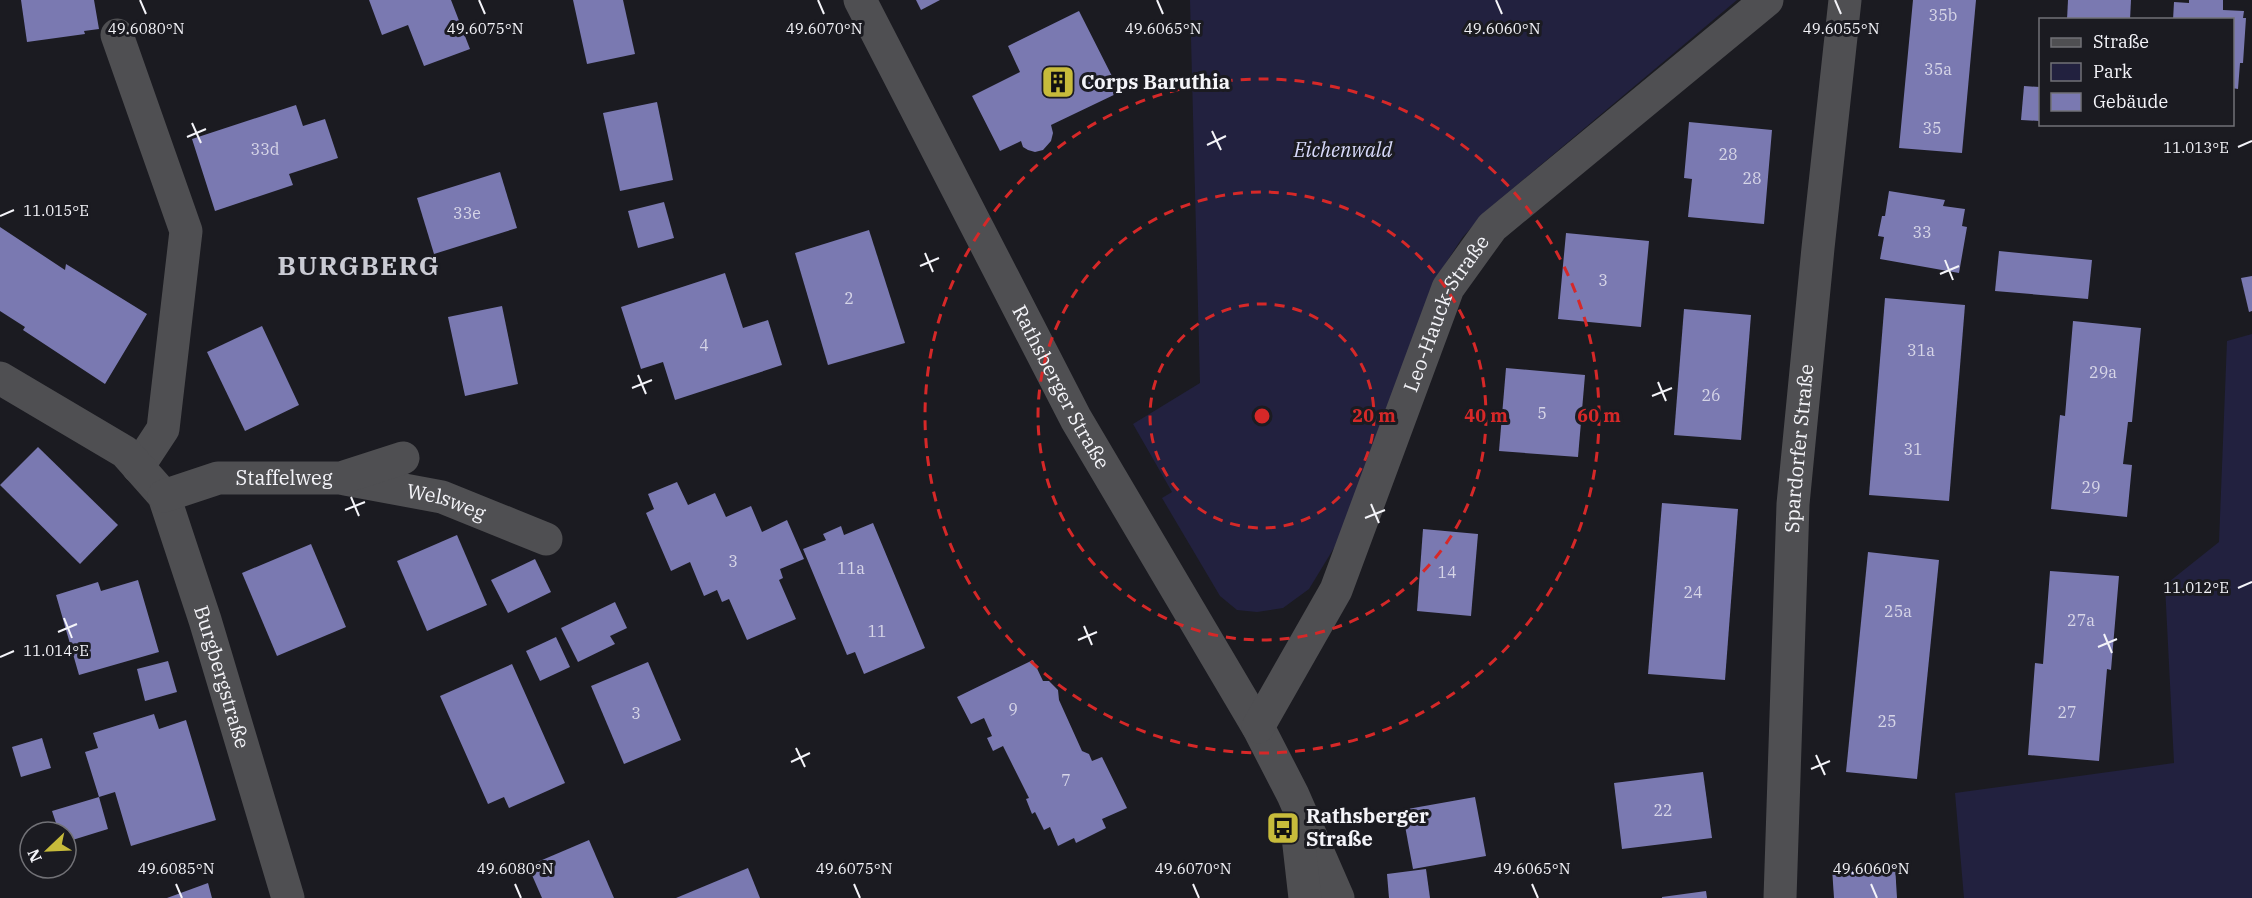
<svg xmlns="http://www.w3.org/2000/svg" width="2252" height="898" font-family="'IBM Plex Serif',serif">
<rect width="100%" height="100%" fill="#1b1b21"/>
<g fill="#22213f">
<polygon points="1190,0 1737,0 1486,211 1462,238 1442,269 1337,543 1309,589 1283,608 1257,612 1237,610 1220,596 1162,498 1172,492 1133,424 1200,383"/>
<polygon points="2252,334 2252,898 1964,898 1955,793 2174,763 2165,585 2219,542 2227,341"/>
</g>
<g fill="#7a79b1">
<polygon points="21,0 94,0 99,29 84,31 85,34 27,42"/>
<polygon points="369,0 451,0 470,49 424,66 408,25 382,35"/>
<polygon points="573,0 623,0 635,54 587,64"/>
<polygon points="916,0 940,0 921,10"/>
<polygon points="1913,0 1976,0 1962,153 1899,148"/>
<polygon points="2068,0 2131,0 2130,20 2067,20"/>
<polygon points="2189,0 2223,0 2223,10 2244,11 2243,18 2246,18 2243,63 2240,63 2238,89 2232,88 2232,20 2173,20 2174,2 2189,3"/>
<polygon points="1079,11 1120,92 1051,125 1053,133 1051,141 1043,150 1035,152 1028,150 1023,147 1021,141 1000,151 972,96 1020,72 1008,46"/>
<polygon points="2024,86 2040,87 2040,121 2021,120"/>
<polygon points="657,102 673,180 620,191 603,113"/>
<polygon points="296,105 303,126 325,119 338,158 289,174 293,185 215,211 192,139"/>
<polygon points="1689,122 1772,130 1764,224 1688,217 1692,179 1684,178"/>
<polygon points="500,172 517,228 434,254 417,198"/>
<polygon points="1889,191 1945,200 1943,206 1965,209 1962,226 1967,227 1959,273 1880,259 1884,237 1878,236 1882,216 1885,216"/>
<polygon points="664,202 674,238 638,248 628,211"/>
<polygon points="0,227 65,270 66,264 147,314 105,384 23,330 25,327 0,311"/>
<polygon points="869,230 905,343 828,365 795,253"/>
<polygon points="1566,233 1649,241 1641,327 1558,319"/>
<polygon points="1999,251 2092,260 2088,299 1995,291"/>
<polygon points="725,273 743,328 768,320 782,365 675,400 663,362 641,369 621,307"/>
<polygon points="2252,276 2252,311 2249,312 2241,278"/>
<polygon points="1885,298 1965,305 1949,501 1869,495"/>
<polygon points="502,306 518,384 465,396 448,317"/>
<polygon points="1684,309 1751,315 1741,440 1674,435"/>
<polygon points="2073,321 2141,328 2132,422 2128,422 2123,464 2132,465 2127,517 2051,509 2060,415 2065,416"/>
<polygon points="262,326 299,405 245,431 207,352"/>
<polygon points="1506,368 1585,375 1578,457 1499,451"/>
<polygon points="38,447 118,525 80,564 0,485"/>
<polygon points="677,482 688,505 715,493 726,517 751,506 762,532 787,520 804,559 780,569 783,578 779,580 796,619 747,640 729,599 722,602 717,590 704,596 690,562 671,571 646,513 654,509 648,494"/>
<polygon points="1662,503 1738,509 1725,680 1648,674"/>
<polygon points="873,523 925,648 864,674 855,652 847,655 803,549 826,540 823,534 841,526 844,535"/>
<polygon points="1423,529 1478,534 1471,616 1417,611"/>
<polygon points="457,535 487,605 427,631 397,561"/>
<polygon points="311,544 346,627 277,656 242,573"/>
<polygon points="1868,552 1939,560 1917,779 1846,772"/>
<polygon points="535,559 551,592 508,613 491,580"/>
<polygon points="2050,571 2119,576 2111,670 2107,669 2099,761 2028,755 2035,663 2043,664"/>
<polygon points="138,580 159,652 79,675 56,595 98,582 101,591"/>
<polygon points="615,602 627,628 610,636 615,644 578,662 561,628"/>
<polygon points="556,637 570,667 540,681 526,651"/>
<polygon points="1033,660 1043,681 1049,681 1058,690 1059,700 1082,751 1089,754 1092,761 1102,757 1127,808 1102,819 1106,828 1076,843 1074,838 1058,846 1050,827 1044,830 1035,812 1032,814 1026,799 1029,798 1003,746 993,751 987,738 992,736 984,718 971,724 957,697"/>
<polygon points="168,661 177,692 145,701 137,669"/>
<polygon points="648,662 681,740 624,764 591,686"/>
<polygon points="512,664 565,783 509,808 504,797 488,804 440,696"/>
<polygon points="154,714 159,729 186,720 216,820 131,846 115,792 99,797 85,752 98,748 93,733"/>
<polygon points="42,738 51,768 21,777 12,747"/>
<polygon points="1703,772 1712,838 1622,849 1614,783"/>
<polygon points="99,797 108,829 66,842 66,832 59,832 52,811"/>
<polygon points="1475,797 1486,856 1413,869 1402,810"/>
<polygon points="589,840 614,898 542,898 528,866"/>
<polygon points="1895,865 1897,898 1834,898 1832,868"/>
<polygon points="748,868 760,898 676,898"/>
<polygon points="1426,869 1430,898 1389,898 1387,874"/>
<polygon points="208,883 212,898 167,898"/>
<polygon points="1706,891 1707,898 1662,898 1662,897"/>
</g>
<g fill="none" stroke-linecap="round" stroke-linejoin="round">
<g stroke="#4f4f52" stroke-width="33">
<path id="s1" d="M860,0l216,419 182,308 35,68 45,103"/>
<polyline points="117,35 186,231 163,429 138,467"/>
<path id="s2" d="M0,378l125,74 39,44 41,124 83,278"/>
<path id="s3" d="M345,479l97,18 104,42"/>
<path id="s4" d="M164,496l54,-18h123l62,-20"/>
<path id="s5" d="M1258,727l78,-137 112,-302 44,-61 275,-227"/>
<polyline points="1297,828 1305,898"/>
<path id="s6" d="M1780,898l13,-394 25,-256 27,-248"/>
</g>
</g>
<path fill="none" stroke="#f4f4f9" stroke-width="2" d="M140,0l6,14M479,0l6,14M818,0l6,14M1157,0l6,14M1496,0l6,14M1835,0l6,14M192,123l9,20M1212,131l9,19M187,137l19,-8M1207,145l19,-9M2238,147l14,-6M0,216l14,-6M925,253l8,19M1945,260l8,20M920,266l19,-8M1940,274l19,-8M638,375l8,19M1658,382l8,19M632,388l20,-8M1652,396l20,-8M351,497l8,19M1371,504l8,19M345,510l20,-8M1365,518l20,-8M2238,588l14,-6M64,618l8,20M1084,626l8,19M58,632l19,-8M2104,634l8,19M1078,640l19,-8M2098,647l19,-8M0,657l14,-6M796,748l9,19M1816,755l9,20M791,762l19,-9M1811,769l19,-8M176,884l6,14M515,884l6,14M854,884l6,14M1193,884l6,14M1532,884l6,14M1871,884l6,14"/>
<g fill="none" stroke="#d62828" stroke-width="3" stroke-dasharray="10 8">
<circle cx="1262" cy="416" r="112"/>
<circle cx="1262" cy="416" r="224"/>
<circle cx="1262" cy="416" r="337"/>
</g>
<defs>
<symbol id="building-square" viewBox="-11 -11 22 22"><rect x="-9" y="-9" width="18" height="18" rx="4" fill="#c7bb3b" stroke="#1b1b21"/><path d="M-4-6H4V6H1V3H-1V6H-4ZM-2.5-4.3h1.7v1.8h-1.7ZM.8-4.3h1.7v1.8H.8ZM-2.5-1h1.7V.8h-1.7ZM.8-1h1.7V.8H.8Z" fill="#111"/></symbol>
<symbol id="bus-square" viewBox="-11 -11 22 22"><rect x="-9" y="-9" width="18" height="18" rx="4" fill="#c7bb3b" stroke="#1b1b21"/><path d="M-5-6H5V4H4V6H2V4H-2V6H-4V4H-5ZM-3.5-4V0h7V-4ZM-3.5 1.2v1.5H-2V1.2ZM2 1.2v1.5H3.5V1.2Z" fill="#111"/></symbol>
</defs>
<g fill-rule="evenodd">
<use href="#building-square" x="1039" y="63" width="38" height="38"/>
<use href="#bus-square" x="1264" y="809" width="38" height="38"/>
</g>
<g text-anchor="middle" stroke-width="6" stroke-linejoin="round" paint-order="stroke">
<g font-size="16" fill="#d6d5e7">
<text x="1943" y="21">35b</text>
<text x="1938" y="75">35a</text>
<text x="1932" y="134">35</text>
<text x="265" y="155">33d</text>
<text x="1728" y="160">28</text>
<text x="1752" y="184">28</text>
<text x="467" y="219">33e</text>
<text x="1922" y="238">33</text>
<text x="1603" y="286">3</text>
<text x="849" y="304">2</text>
<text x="704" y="351">4</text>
<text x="1921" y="356">31a</text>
<text x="2103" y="378">29a</text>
<text x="1711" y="401">26</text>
<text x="1542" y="419">5</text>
<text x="1913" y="455">31</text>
<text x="2091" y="493">29</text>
<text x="733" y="567">3</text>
<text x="851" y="574">11a</text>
<text x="1447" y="578">14</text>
<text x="1693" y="598">24</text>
<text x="1898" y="617">25a</text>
<text x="2081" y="626">27a</text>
<text x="877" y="637">11</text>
<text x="1013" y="715">9</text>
<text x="2067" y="718">27</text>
<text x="636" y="719">3</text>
<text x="1887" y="727">25</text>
<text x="1066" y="786">7</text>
<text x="1663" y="816">22</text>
</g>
<g font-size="20" font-weight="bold" fill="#f4f4f9" stroke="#1b1b21" text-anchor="start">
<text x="1081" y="89">Corps Baruthia</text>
<text x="1306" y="823">Rathsberger<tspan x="1306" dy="23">Straße</tspan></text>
</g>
<g font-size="20" font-style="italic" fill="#d8dafb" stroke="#1b1b21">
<text x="1343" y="157">Eichenwald</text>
</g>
<g font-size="20" fill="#f4f4f9" stroke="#1b1b21">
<text dy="7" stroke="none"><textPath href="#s5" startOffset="456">Leo-Hauck-Straße</textPath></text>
<text dy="7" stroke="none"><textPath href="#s1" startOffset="436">Rathsberger Straße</textPath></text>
<text dy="7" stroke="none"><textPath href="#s6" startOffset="450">Spardorfer Straße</textPath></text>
<text dy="7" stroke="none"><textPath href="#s4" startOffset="123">Staffelweg</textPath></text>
<text dy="7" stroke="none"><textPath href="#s3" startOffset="104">Welsweg</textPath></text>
<text dy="7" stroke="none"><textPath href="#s2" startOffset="394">Burgbergstraße</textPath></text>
</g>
<g font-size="26" font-weight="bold" letter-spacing="1.5" fill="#cacbd4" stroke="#1b1b21">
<text x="359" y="275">BURGBERG</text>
</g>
</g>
<g font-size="15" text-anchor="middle" fill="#f4f4f9" stroke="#1b1b21" stroke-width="6" stroke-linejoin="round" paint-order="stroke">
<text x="146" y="34">49.6080°N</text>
<text x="485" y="34">49.6075°N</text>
<text x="824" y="34">49.6070°N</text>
<text x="1163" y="34">49.6065°N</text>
<text x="1502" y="34">49.6060°N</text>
<text x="1841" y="34">49.6055°N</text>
<text x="2196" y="153">11.013°E</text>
<text x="56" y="216">11.015°E</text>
<text x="2196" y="593">11.012°E</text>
<text x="56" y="656">11.014°E</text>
<text x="176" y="874">49.6085°N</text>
<text x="515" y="874">49.6080°N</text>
<text x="854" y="874">49.6075°N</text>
<text x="1193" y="874">49.6070°N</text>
<text x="1532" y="874">49.6065°N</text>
<text x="1871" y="874">49.6060°N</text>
</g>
<circle cx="1262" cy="416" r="9" fill="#d62828" stroke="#1b1b21" stroke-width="3"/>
<g font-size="18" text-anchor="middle" font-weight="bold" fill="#d62828" stroke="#1b1b21" stroke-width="6" stroke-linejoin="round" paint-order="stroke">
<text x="1374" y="422">20 m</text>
<text x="1486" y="422">40 m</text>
<text x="1599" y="422">60 m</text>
</g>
<rect x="2039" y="18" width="195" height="108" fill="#1b1b21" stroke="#727277" stroke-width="1.5"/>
<rect x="2051" y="38" width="30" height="9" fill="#4f4f52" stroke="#727277" stroke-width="1.5"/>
<text x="2093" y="48" font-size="18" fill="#f4f4f9">Straße</text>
<rect x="2051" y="63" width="30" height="18" fill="#22213f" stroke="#727277" stroke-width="1.5"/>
<text x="2093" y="78" font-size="18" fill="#f4f4f9">Park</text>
<rect x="2051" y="93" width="30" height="18" fill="#7a79b1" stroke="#727277" stroke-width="1.5"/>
<text x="2093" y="108" font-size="18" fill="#f4f4f9">Gebäude</text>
<g transform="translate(48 850) rotate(247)"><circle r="28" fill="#1b1b21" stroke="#727277" stroke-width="1.5"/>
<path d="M0-4.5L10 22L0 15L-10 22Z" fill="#c7bb3b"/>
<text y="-9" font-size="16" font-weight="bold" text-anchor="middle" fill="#f4f4f9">N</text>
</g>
</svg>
